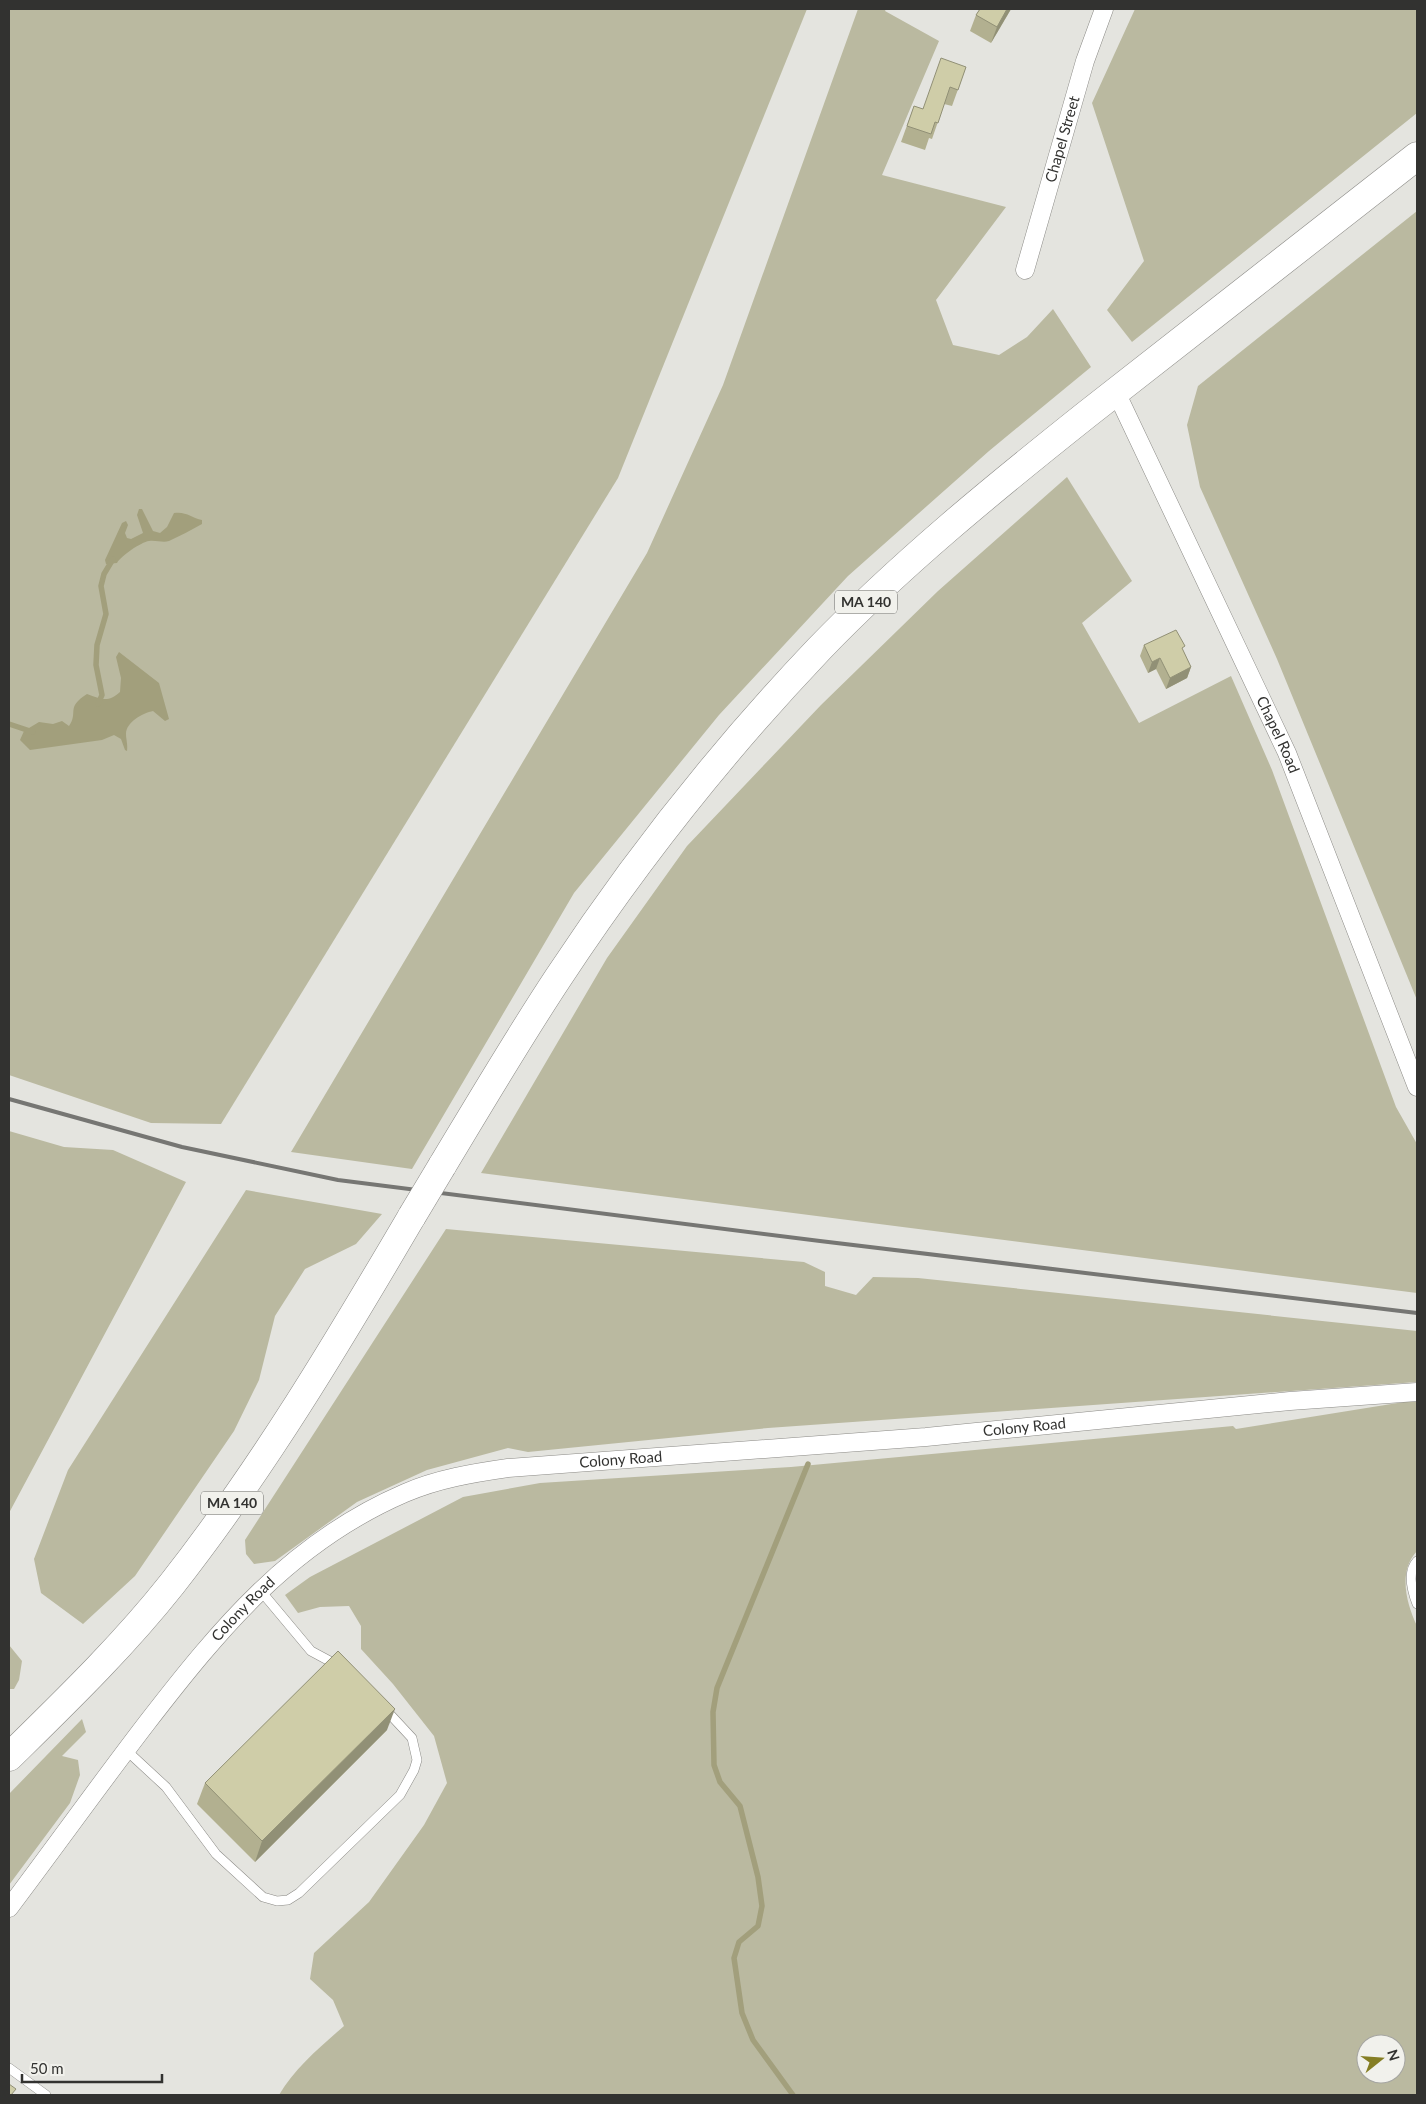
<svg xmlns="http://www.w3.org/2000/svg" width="1426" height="2104" font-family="Lato,sans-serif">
<rect width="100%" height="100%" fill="#e4e4df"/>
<g fill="#bab9a0" fill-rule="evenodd">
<polygon points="9,9 807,9 618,478 221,1124 151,1123 9,1075"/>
<polygon points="858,9 886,9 885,11 939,41 882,175 1006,207 936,300 953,345 999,355 1027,337 1053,309 1091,367 989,451 848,576 719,715 574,893 412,1169 291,1152 647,553 723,385"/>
<polygon points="1135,9 1417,9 1417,113 1132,342 1107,310 1144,261 1092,103"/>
<polygon points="1417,211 1417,1000 1277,659 1200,487 1187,425 1198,386"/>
<polygon points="1067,477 1132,581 1082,623 1139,723 1231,676 1272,770 1396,1107 1417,1144 1417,1293 481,1173 607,958 687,846 821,705 938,591"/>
<polygon points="9,1131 64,1147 113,1150 186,1182 9,1513"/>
<polygon points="246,1190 382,1214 356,1244 305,1269 275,1316 259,1380 234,1431 135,1576 83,1624 41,1593 34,1559 68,1470"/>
<polygon points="446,1229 804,1262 825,1272 825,1286 856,1295 873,1277 918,1278 1417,1331 1417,1382 768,1428 528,1452 508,1448 427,1470 357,1502 275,1561 254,1564 246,1554 245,1540"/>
<path d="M1410,1401l7,1v149c-19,20 -11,52 0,75v469h-1138c16,-27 41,-48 65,-69l-11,-26 -23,-21 4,-26 55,-51 55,-77 23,-42 -13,-47 -41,-52 -32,-35v-23l-12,-20 -29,1 -22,6 -13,-18 25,-18 153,-80 77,-14 251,-16 442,-41 3,3zM1366,2044h30v30h-30z"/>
<polygon points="9,1645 22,1661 19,1680 14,1689 9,1689"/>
<polygon points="82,1719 86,1732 62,1756 78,1760 80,1775 70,1803 9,1885 9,1794"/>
</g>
<g fill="#a29f7c">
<path d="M139,509h3l11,22 7,2 7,-6 7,-14c12,-2 18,5 28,7v4c-11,6 -22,12 -33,17 -6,2 -13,-1 -20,0 -8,1 -28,15 -32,22l-11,1 -1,-4 17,-37 4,-2 2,4 -3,8 2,5 4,1 12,-6 -6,-18z"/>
<path d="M119,652l40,31 10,36 -4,2 -12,-10c-10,2 -27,11 -27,23 0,5 2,11 1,17l-2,-1 -4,-11 -7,-4 -12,5 -72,10 -10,-10 4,-9 15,-9 14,2 9,-3 7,5c10,-14 -4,-18 18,-32 14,5 21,9 33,-2l1,-14 -5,-21z"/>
</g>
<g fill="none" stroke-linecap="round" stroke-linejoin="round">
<g stroke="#a29f7c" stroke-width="5.5">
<polyline points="98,704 102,695 96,665 97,645 106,614 101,586 104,574 113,559"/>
<polyline points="9,724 33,732"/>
<polyline points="793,2095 753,2040 742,2013 734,1958 739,1942 758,1926 762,1906 758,1877 740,1806 720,1782 714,1765 713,1712 717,1688 808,1464"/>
</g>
<defs>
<g id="lane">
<path d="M1417,1561c-10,11 -5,30 0,43"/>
<polyline points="260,1590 311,1651 337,1665"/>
<polyline points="126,1750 166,1787 216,1854 263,1897 277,1901 288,1900 299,1893 400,1795 414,1770 417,1760 412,1738 385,1709"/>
<polyline points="9,2068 46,2095"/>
</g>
<g id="street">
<path id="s1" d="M1025,270l60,-209 19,-52"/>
<path id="s2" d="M1116,392l171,361 130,334"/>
<path id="s3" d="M9,1908c46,-61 91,-124 137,-184 74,-96 145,-182 259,-231 32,-14 68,-20 103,-25l418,-31 364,-36 127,-9"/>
</g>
<g id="highway">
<path d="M442,1166c38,-63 75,-126 116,-188 77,-117 164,-227 261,-329 82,-85 174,-160 267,-234 110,-87 221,-172 331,-259"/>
<path d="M9,1757c56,-55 114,-111 163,-173 91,-116 166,-242 240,-368"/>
</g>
</defs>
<use href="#lane" stroke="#8b8a86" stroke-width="10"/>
<use href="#street" stroke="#8b8a86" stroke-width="19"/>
<use href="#highway" stroke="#8b8a86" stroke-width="29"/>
<use href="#lane" stroke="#fff" stroke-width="9"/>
<use href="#street" stroke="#fff" stroke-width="18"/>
<use href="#highway" stroke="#fff" stroke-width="28"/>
<polyline stroke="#767673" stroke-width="4" points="9,1099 182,1147 338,1180 820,1241 1417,1313"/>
<defs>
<polyline id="highway-bridge" points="412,1216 442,1166"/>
</defs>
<use href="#highway-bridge" stroke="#8b8a86" stroke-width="29" stroke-linecap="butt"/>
<use href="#highway-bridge" stroke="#fff" stroke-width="28"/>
</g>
<g fill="#b2b090">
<polygon points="980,9 1011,9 991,43 970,31 976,15"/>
<polygon points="966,67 952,106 944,104 932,139 929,138 925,150 901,142 914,106 923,109"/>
<polygon points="1144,645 1183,651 1191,667 1187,678 1166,689 1156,669 1148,673 1140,656"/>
<polygon points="387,1730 255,1862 197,1804 205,1783"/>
</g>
<g fill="#919076">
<polygon points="1007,9 1011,9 991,43 997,27"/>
<polygon points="1160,658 1156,669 1148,673 1152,662"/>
<polygon points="1191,667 1187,678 1166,689 1170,678"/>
<polygon points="395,1709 387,1730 255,1862 262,1841"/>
</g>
<g fill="#cfcda8" stroke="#919076">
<polygon points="980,9 1007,9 997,27 976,15"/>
<polygon points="941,58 966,67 958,90 950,87 938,123 935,122 931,134 907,126 914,106 923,109"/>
<polygon points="1176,630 1185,646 1182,648 1191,667 1170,678 1160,658 1152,662 1144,645"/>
<polygon points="338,1651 395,1709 262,1841 205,1783"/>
<polygon points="9,2084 16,2089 11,2095 9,2095"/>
</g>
<g text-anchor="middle" stroke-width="5" stroke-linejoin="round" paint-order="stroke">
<g fill="#f1f1ec" stroke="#6b6b68" stroke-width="1">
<rect x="835" y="590.5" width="62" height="23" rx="4"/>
<rect x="201" y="1491.5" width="62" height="23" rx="4"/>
</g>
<g font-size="14" font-weight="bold" fill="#323230">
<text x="866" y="607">MA 140</text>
<text x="232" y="1508">MA 140</text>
</g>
<g font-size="15" fill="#323230" stroke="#f1f1ec">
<text dy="5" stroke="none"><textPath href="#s1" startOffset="136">Chapel Street</textPath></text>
<text dy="5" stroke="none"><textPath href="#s2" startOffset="379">Chapel Road</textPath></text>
<text dy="5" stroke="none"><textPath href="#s3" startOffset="1205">Colony Road</textPath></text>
<text dy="5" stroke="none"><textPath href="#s3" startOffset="800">Colony Road</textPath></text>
<text dy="5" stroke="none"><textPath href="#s3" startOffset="380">Colony Road</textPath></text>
</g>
</g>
<rect width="1426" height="2104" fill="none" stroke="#323230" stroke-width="20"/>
<g transform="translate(1381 2059) rotate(73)"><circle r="24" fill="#f1f1ec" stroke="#a5a5a1"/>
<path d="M0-4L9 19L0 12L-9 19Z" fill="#857e24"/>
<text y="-8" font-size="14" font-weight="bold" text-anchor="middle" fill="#323230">N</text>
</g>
<path d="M22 2074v8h140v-8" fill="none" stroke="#323230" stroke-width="2.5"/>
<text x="30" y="2074" font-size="15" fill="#323230" stroke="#f1f1ec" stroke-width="4" paint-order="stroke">50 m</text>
</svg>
